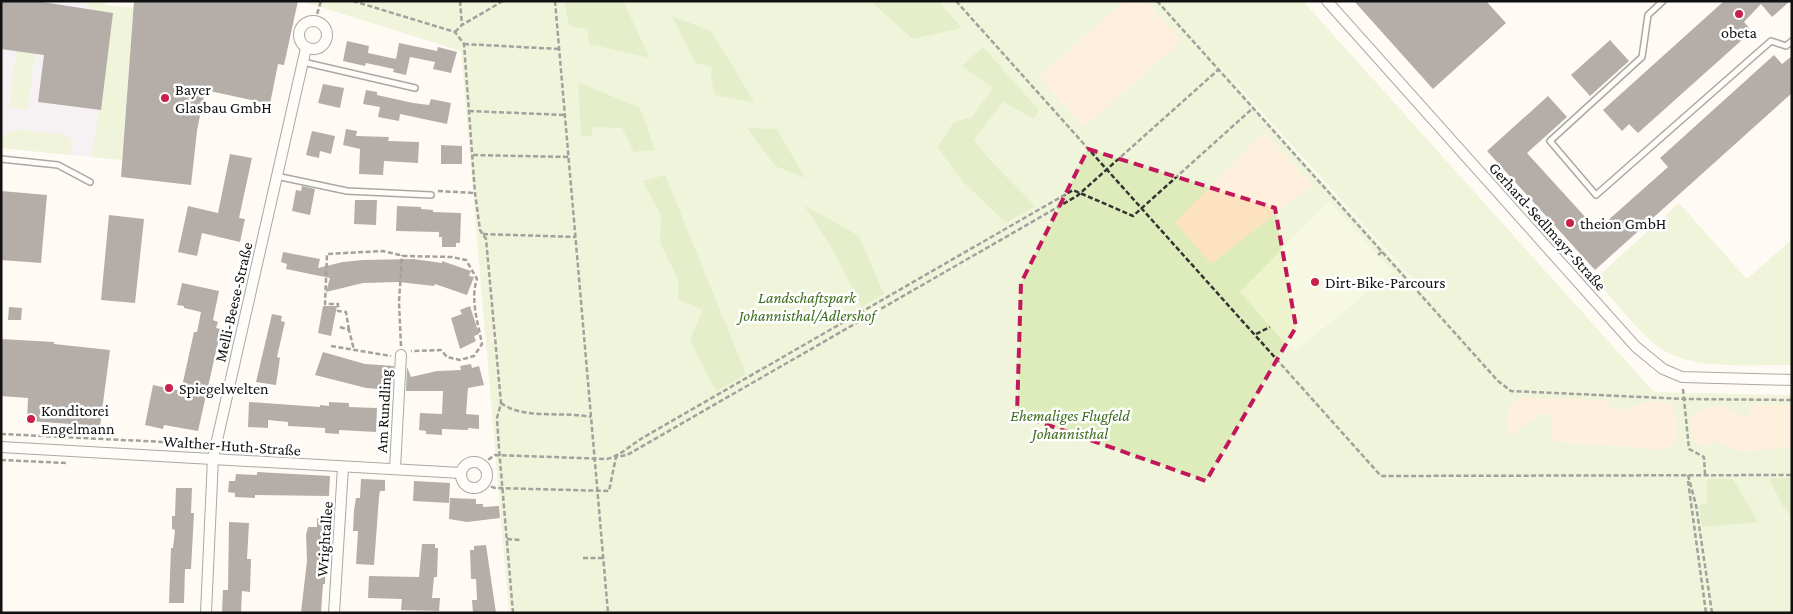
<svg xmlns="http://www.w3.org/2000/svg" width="1793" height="614" font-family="'Crimson Pro',serif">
<rect width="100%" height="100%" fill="#fffbf4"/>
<polygon fill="#ece5ef" points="1,1 105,1 105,5 133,8 122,160 1,148"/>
<g fill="#deecbb" fill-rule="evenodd">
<path d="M36,1h6l-14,106c-5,5 -14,2 -18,-3l6,-53 13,2z"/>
<polygon points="67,1 105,1 105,5 133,8 122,160 92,157 99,109 89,4"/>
<path d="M301,1h1002l351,391 138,3v218h-1283l-48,-562zM1202,46l232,257v1l-147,-161z"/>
<polygon points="17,129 66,135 72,142 71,155 1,148 1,137"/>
<path d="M1679,203l68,76 45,-40v126c-41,-1 -101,7 -135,-19 -23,-18 -42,-45 -62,-67z"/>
</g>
<g fill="#c6de9a">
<polygon points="564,1 623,1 650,58 589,44 587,29 569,26"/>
<polygon points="870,1 938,1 962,28 913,39"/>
<polygon points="672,16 711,31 755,103 715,95 711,79 712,67 695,63"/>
<polygon points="983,47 1039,110 1034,119 1003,102 974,139 989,159 1035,206 1006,223 962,181 937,147 954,122 972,117 993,88 962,66"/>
<polygon points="578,82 640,108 655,150 634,152 622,128 593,127 591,137 581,135"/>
<polygon points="747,128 777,129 805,178 775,166"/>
<polygon points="665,175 746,374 716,392 690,340 703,310 678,299 678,280 660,242 661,216 643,181"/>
<polygon points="804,205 859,236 884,294 862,307 835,253"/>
<polygon points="1769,478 1792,478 1792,517 1782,505"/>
<polygon points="1707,479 1733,479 1758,522 1702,527 1699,505 1707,504"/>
</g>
<g fill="#fde2bf">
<polygon points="1124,1 1147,1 1181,41 1084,127 1039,77"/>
<polygon points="1264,132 1312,185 1211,264 1175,222"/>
<path d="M1523,397l84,3 2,6 8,4 13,-2 14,-6h29v11l5,3v24l-6,3 -3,7 -116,-8c-2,-10 1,-17 -2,-27l-9,-2 -34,23v-23l4,-10z"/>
<path d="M1754,405h38v45c-28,-7 -47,12 -74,-9l-13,6 -13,-6 -2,-20 4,-8c8,-3 21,-10 30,-6 8,3 10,7 22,10z"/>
</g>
<polygon fill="#edf3cd" points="1329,201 1393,272 1293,353 1240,292"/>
<g fill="#5a4f4c">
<polygon points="1,1 36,1 113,13 101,110 38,102 44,55 1,49"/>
<polygon points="134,1 298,1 284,65 278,64 270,104 205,90 197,131 191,185 121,177"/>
<polygon points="1354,1 1486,1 1506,23 1433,89"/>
<polygon points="1724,1 1790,1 1772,17 1761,4 1744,22 1752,31 1638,133 1629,124 1622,131 1603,110"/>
<polygon points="1610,40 1629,61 1590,96 1571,75"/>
<polygon points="347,41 369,46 368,53 396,59 399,43 437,51 438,47 457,52 451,73 433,69 435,62 410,57 406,75 393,72 394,69 366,63 365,66 343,61"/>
<polygon points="1774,55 1782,64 1792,56 1792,93 1595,270 1487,151 1548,96 1567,117 1527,153 1597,230 1668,167 1660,158"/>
<polygon points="323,84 344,88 340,108 318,103"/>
<polygon points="366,90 377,92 377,95 413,103 429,105 431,99 451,103 447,124 400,114 399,121 378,117 380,107 363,104"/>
<polygon points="346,129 357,131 356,136 389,137 388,141 419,142 418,163 384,161 383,175 359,174 360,149 343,145"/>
<polygon points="312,131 335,136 331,154 320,151 319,158 306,155"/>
<polygon points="441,145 462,146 462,164 441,164"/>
<polygon points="230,154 252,158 239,218 245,219 240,242 202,233 197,256 178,252 188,206 218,213"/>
<polygon points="302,186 315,189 310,215 292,211 296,190 301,191"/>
<polygon points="1,191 47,195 41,263 1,260"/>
<polygon points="355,200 377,200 376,225 354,224"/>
<polygon points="397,206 421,207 421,209 433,210 433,212 461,213 460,243 456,243 456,247 442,247 442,237 439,237 439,232 396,231"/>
<polygon points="109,215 144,219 135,303 101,300"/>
<polygon points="283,252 320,259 318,268 343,262 363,260 413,259 442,263 442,261 471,271 469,276 474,277 467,295 435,284 434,286 399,282 363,283 326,292 330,278 286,269 287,264 281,262"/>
<polygon points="182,283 219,291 213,320 218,322 216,328 221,329 198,431 164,425 163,429 145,425 153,385 181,391 194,332 197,332 201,312 184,308 184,306 177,305"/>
<polygon points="323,306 337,306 331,336 318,333"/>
<polygon points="470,306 479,334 474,336 476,341 460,349 451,318 462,314 460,310"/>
<polygon points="9,307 22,308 21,320 8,320"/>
<polygon points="272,314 282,316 281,321 285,322 277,357 280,358 279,365 276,385 256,382"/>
<polygon points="1,339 54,342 54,344 110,350 100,426 27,421 28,398 1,396"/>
<polygon points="323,352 365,364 394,366 392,390 366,388 315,375"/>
<polygon points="471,364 472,368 479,366 484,385 468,388 466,414 479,415 479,429 468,428 468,430 442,429 442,435 426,434 426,431 419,430 420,413 442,414 443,391 406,391 407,367 411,377 437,371 461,370 460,366"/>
<polygon points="249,402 320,407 320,405 329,406 329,402 349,403 349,407 377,408 376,432 339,430 339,434 325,433 325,428 288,426 288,422 268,420 268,428 248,427"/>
<polygon points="257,472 330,476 329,496 255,495 255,498 235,497 235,493 228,492 229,481 235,481 236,474 257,475"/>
<polygon points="361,479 385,480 385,491 380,491 379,497 374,565 356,564 358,531 353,531 354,510 356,498 360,498"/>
<polygon points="414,481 450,483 449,503 413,501"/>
<polygon points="176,488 192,488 191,513 194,513 191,569 185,569 184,603 169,603 171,548 173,548 175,530 172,529 172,516 175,516"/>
<polygon points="450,498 476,499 476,504 483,504 483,507 499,506 500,518 467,522 449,519"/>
<polygon points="317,518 328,519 325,584 323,584 321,613 301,612 307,561 306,535 308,527 317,527"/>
<polygon points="229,522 249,523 247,559 251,559 250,592 242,591 241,612 222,612 223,590 228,590"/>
<polygon points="422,544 435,544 435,548 438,548 437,577 434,577 432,598 440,598 439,611 401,610 402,599 368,598 369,576 419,577"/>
<polygon points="486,545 496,613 473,613 472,600 477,600 476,579 471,579 470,550 474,550 474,546"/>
</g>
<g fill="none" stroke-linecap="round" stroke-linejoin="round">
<defs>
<g id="service">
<polyline points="1663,1 1648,15 1642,57 1550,141 1596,195 1771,41 1786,46 1792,41"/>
<polyline points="303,62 415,88"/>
<polyline points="1,159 58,165 90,182"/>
<polyline points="276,176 347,191 431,195"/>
</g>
<g id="minor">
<polyline points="1327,1 1636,347 1663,369 1682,377 1792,380"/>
<circle cx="313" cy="35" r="14"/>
<polyline points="1,447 461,473"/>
<circle cx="474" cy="475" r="13"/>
<polyline points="395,468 401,355"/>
<polyline points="206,613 213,458 306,48"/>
<polyline points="334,613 343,467"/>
</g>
</defs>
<use href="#service" stroke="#444" stroke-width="8"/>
<use href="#minor" stroke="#444" stroke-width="12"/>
<g stroke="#333" stroke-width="2.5" stroke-dasharray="5 2.5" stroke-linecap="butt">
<polyline points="353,1 455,32 464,44 475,193 480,230 486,239 501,403 497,418 499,448 513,613"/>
<polyline points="460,1 462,25"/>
<polyline points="555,1 608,613"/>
<polyline points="956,1 1381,476 1792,475"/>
<polyline points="1157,1 1498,381 1511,391 1685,399 1792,400"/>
<polyline points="315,21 321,1"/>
<polyline points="455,32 462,25 503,1"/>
<polyline points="464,44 559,49"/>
<polyline points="469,111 565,115"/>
<polyline points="473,155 569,157"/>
<polyline points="438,191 475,193"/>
<polyline points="483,234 576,237"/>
<polyline points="1378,255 1382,252"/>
<polyline points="340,327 349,330 354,350"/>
<path d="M349,330l-3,-18 -8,-1v-7h-13l2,-50 56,-3 21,5 48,1 14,3 11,19c-7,20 1,44 5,65l-8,12 -14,4 -13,-3 -6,-7 -30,1"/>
<polyline points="1256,334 1270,327"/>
<polyline points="331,346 391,356"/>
<polyline points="401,346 399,302 402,255"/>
<polyline points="1683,389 1689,449 1704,457 1705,475"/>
<path d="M501,403c22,17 63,8 90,14"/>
<polyline points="1,434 164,442 169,445"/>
<polyline points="1,460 66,463"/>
<path d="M482,464l13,-9 112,4c13,-3 25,-15 37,-22l429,-247 60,26 120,-108"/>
<polyline points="1688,475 1696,505 1712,613"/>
<polyline points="1688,481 1706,613"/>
<polyline points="484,484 495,488 609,491 616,457 627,455 1077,196 1218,70"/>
<polyline points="507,539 520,540"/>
<polyline points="583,558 603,558"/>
</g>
<use href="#service" stroke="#fff" stroke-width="5"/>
<use href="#minor" stroke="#fff" stroke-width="10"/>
</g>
<path d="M0 0H1793V614H0ZM1088,149l187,59 21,119 -90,154 -189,-67 4,-131z" fill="#fffbf4" fill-opacity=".55" fill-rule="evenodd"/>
<path fill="none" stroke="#c2185b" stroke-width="4" stroke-dasharray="10 6" stroke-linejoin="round" d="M1088,149l187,59 21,119 -90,154 -189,-67 4,-131z"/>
<g fill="#c8214b" stroke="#fff" stroke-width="2">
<circle cx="1739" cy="14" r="5"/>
<circle cx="165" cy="98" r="5"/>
<circle cx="1570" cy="223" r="5"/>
<circle cx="1315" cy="282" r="5"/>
<circle cx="169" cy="388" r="5"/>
<circle cx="31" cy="419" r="5"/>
</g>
<g text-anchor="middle" stroke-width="5" stroke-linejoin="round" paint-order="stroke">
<g font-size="16" fill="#111" stroke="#fff" text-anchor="start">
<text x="1739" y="38" text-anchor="middle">obeta</text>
<text x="175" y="95">Bayer<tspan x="175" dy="18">Glasbau GmbH</tspan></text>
<text x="1580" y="229">theion GmbH</text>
<text x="1325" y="288">Dirt-Bike-Parcours</text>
<text x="179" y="394">Spiegelwelten</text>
<text x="41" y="416">Konditorei<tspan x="41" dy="18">Engelmann</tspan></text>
</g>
<g font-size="16" fill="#111" stroke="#fff">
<text transform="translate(1548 226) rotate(48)" y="6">Gerhard-Sedlmayr-Straße</text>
<text transform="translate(233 302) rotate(-77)" y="6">Melli-Beese-Straße</text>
<text transform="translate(383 411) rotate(-87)" y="6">Am Rundling</text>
<text transform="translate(232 445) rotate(4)" y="6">Walther-Huth-Straße</text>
<text transform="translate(324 539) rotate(-86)" y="6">Wrightallee</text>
</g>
<g font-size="16" font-style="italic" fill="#3d6d1d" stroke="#fff">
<text x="807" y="303">Landschaftspark<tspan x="807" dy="18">Johannisthal/Adlershof</tspan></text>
<text x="1070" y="421">Ehemaliges Flugfeld<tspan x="1070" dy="18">Johannisthal</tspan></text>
</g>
</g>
<rect width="1793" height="614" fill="none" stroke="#111111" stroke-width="5"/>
</svg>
